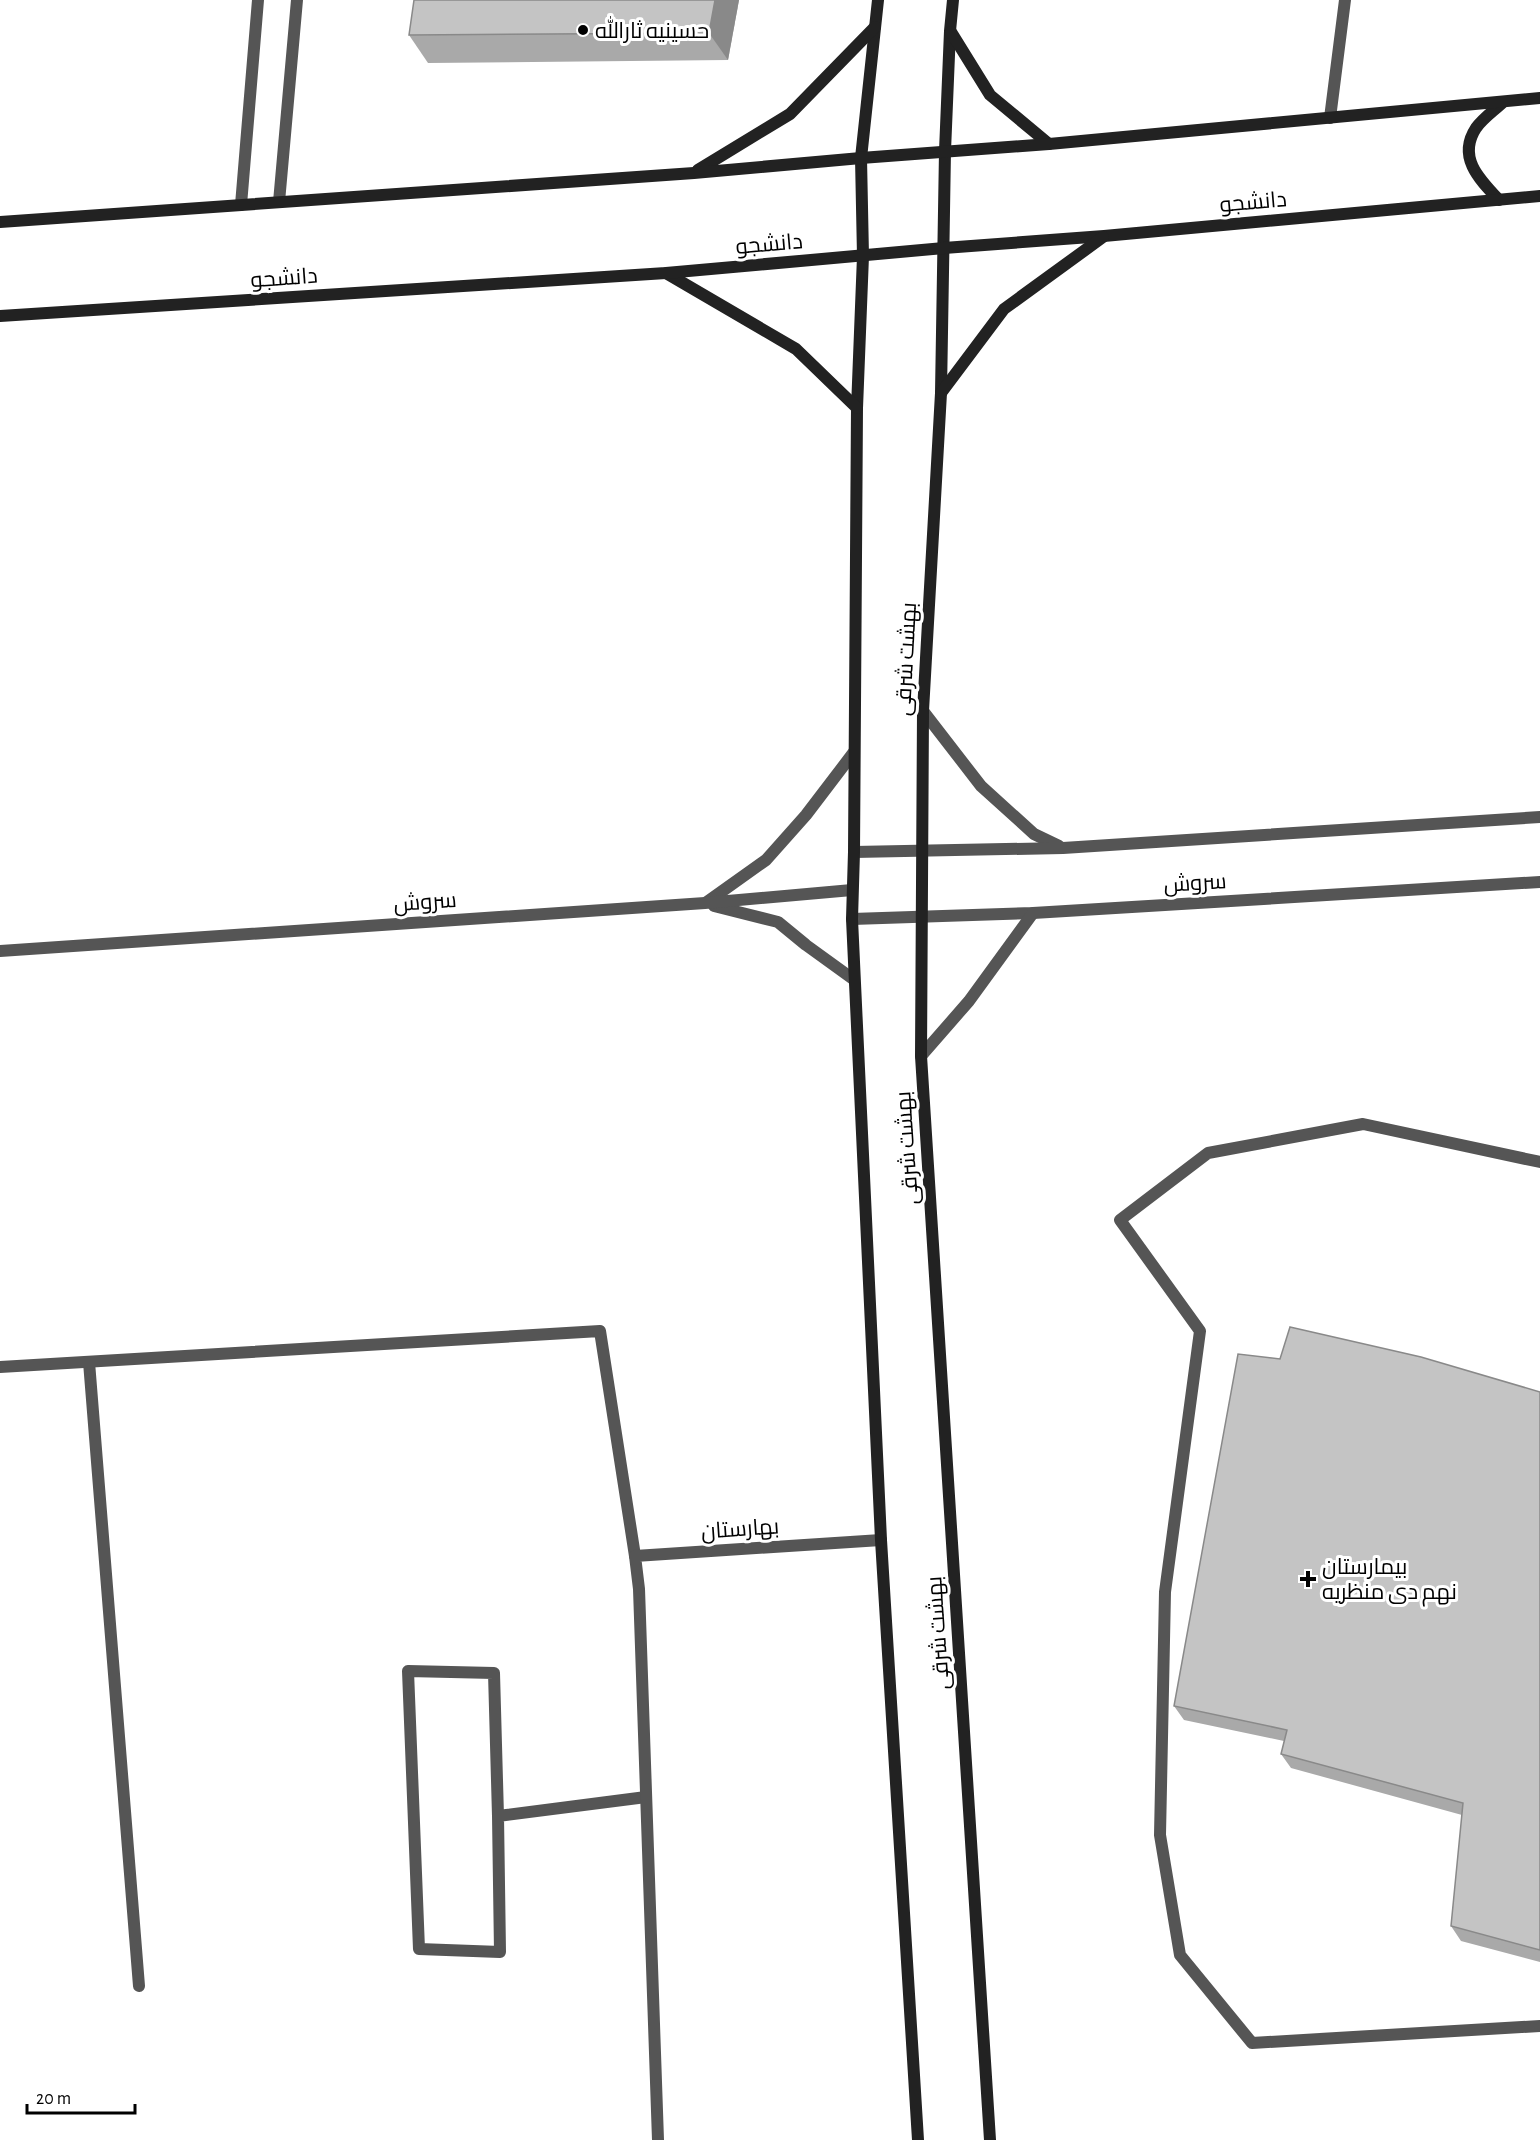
<svg xmlns="http://www.w3.org/2000/svg" width="1540" height="2140" font-family="'Alegreya Sans',Cairo,sans-serif">
<rect width="100%" height="100%" fill="#fff"/>
<g fill="none" stroke-linecap="round" stroke-linejoin="round">
<g stroke="#555" stroke-width="12">
<polyline points="279,202 297,0"/>
<polyline points="241,205 258,0"/>
<polyline points="1540,1162 1363,1124 1208,1153 1120,1220 1200,1331 1165,1592 1160,1835 1180,1955 1252,2043 1540,2026"/>
<polyline points="89,1362 139,1986"/>
</g>
<g stroke="#555" stroke-width="12">
<polyline points="1330,118 1345,0"/>
<polyline points="0,1367 600,1331 635,1556"/>
<polyline points="498,1816 500,1952 419,1949 408,1671 494,1673 498,1816 646,1797"/>
<polyline points="658,2140 639,1589 635,1556 881,1540"/>
</g>
<g stroke="#555" stroke-width="12">
<polyline points="923,711 981,786 1034,834 1059,846"/>
<polyline points="854,852 1063,848 1540,817"/>
<polyline points="707,902 766,860 806,815 854,752"/>
<polyline points="714,906 778,922 806,945 853,979"/>
<polyline points="852,919 1033,913 1540,882"/>
<polyline points="0,951 705,903 852,890"/>
<polyline points="921,1056 969,1001 1033,913"/>
</g>
<g stroke="#222" stroke-width="12">
<polyline points="878,0 861,158 863,256 857,408 854,852 852,919 881,1540 918,2140"/>
<polyline points="953,0 950,31 945,151 941,393 923,711 921,1056 990,2140"/>
<polyline points="951,32 990,95 1049,144"/>
<polyline points="698,170 790,114 875,27"/>
<path d="M1499,200c-20,-21 -42,-43 -23,-72 7,-10 19,-18 27,-26"/>
<polyline points="0,222 694,173 861,158 1049,144 1540,98"/>
<polyline points="666,273 796,349 857,408"/>
<polyline points="0,316 666,273 944,248 1104,236 1540,196"/>
<polyline points="941,393 1004,309 1103,237"/>
</g>
</g>
<g fill="#a9a9a9">
<polygon points="414,0 739,0 728,60 428,63 409,35"/>
<polygon points="1540,1392 1540,1962 1461,1941 1451,1926 1462,1815 1291,1768 1281,1754 1284,1741 1184,1720 1174,1706"/>
</g>
<polygon fill="#898989" points="715,0 739,0 728,60 709,33"/>
<g fill="#c4c4c4" stroke="#898989" stroke-width="1.5">
<polygon points="414,0 715,0 709,33 409,35"/>
<polygon points="1290,1327 1421,1357 1540,1392 1540,1950 1451,1926 1463,1803 1281,1754 1287,1730 1174,1706 1238,1354 1280,1359"/>
</g>
<g fill="#000" stroke="#fff" stroke-width="2">
<circle cx="583" cy="30" r="6"/>
<path d="M1305 1570h6v6h6v6h-6v6h-6v-6h-6v-6h6z"/>
</g>
<g text-anchor="middle" stroke-width="6" stroke-linejoin="round" paint-order="stroke">
<g font-size="22" fill="#000" stroke="#fff" text-anchor="start">
<text x="595" y="38">حسینیه ثارالله</text>
<text x="1322" y="1574">بیمارستان<tspan x="1322" dy="25">نهم دی منظریه</tspan></text>
</g>
<g font-size="22" fill="#000" stroke="#fff">
<text transform="translate(1253 201) rotate(-5)" y="8">دانشجو</text>
<text transform="translate(769 243) rotate(-5)" y="8">دانشجو</text>
<text transform="translate(284 277) rotate(-4)" y="8">دانشجو</text>
<text transform="translate(905 659) rotate(-87)" y="8">بهشت شرقی</text>
<text transform="translate(1195 882) rotate(-3)" y="8">سروش</text>
<text transform="translate(425 901) rotate(-4)" y="8">سروش</text>
<text transform="translate(906 1148) rotate(-94)" y="8">بهشت شرقی</text>
<text transform="translate(740 1528) rotate(-4)" y="8">بهارستان</text>
<text transform="translate(937 1633) rotate(-94)" y="8">بهشت شرقی</text>
</g>
</g>
<path d="M27 2104v9h108v-9" fill="none" stroke="#000000" stroke-width="3"/>
<text x="36" y="2104" font-size="18" fill="#000000" stroke="#ffffff" stroke-width="4.5" paint-order="stroke">20 m</text>
</svg>
